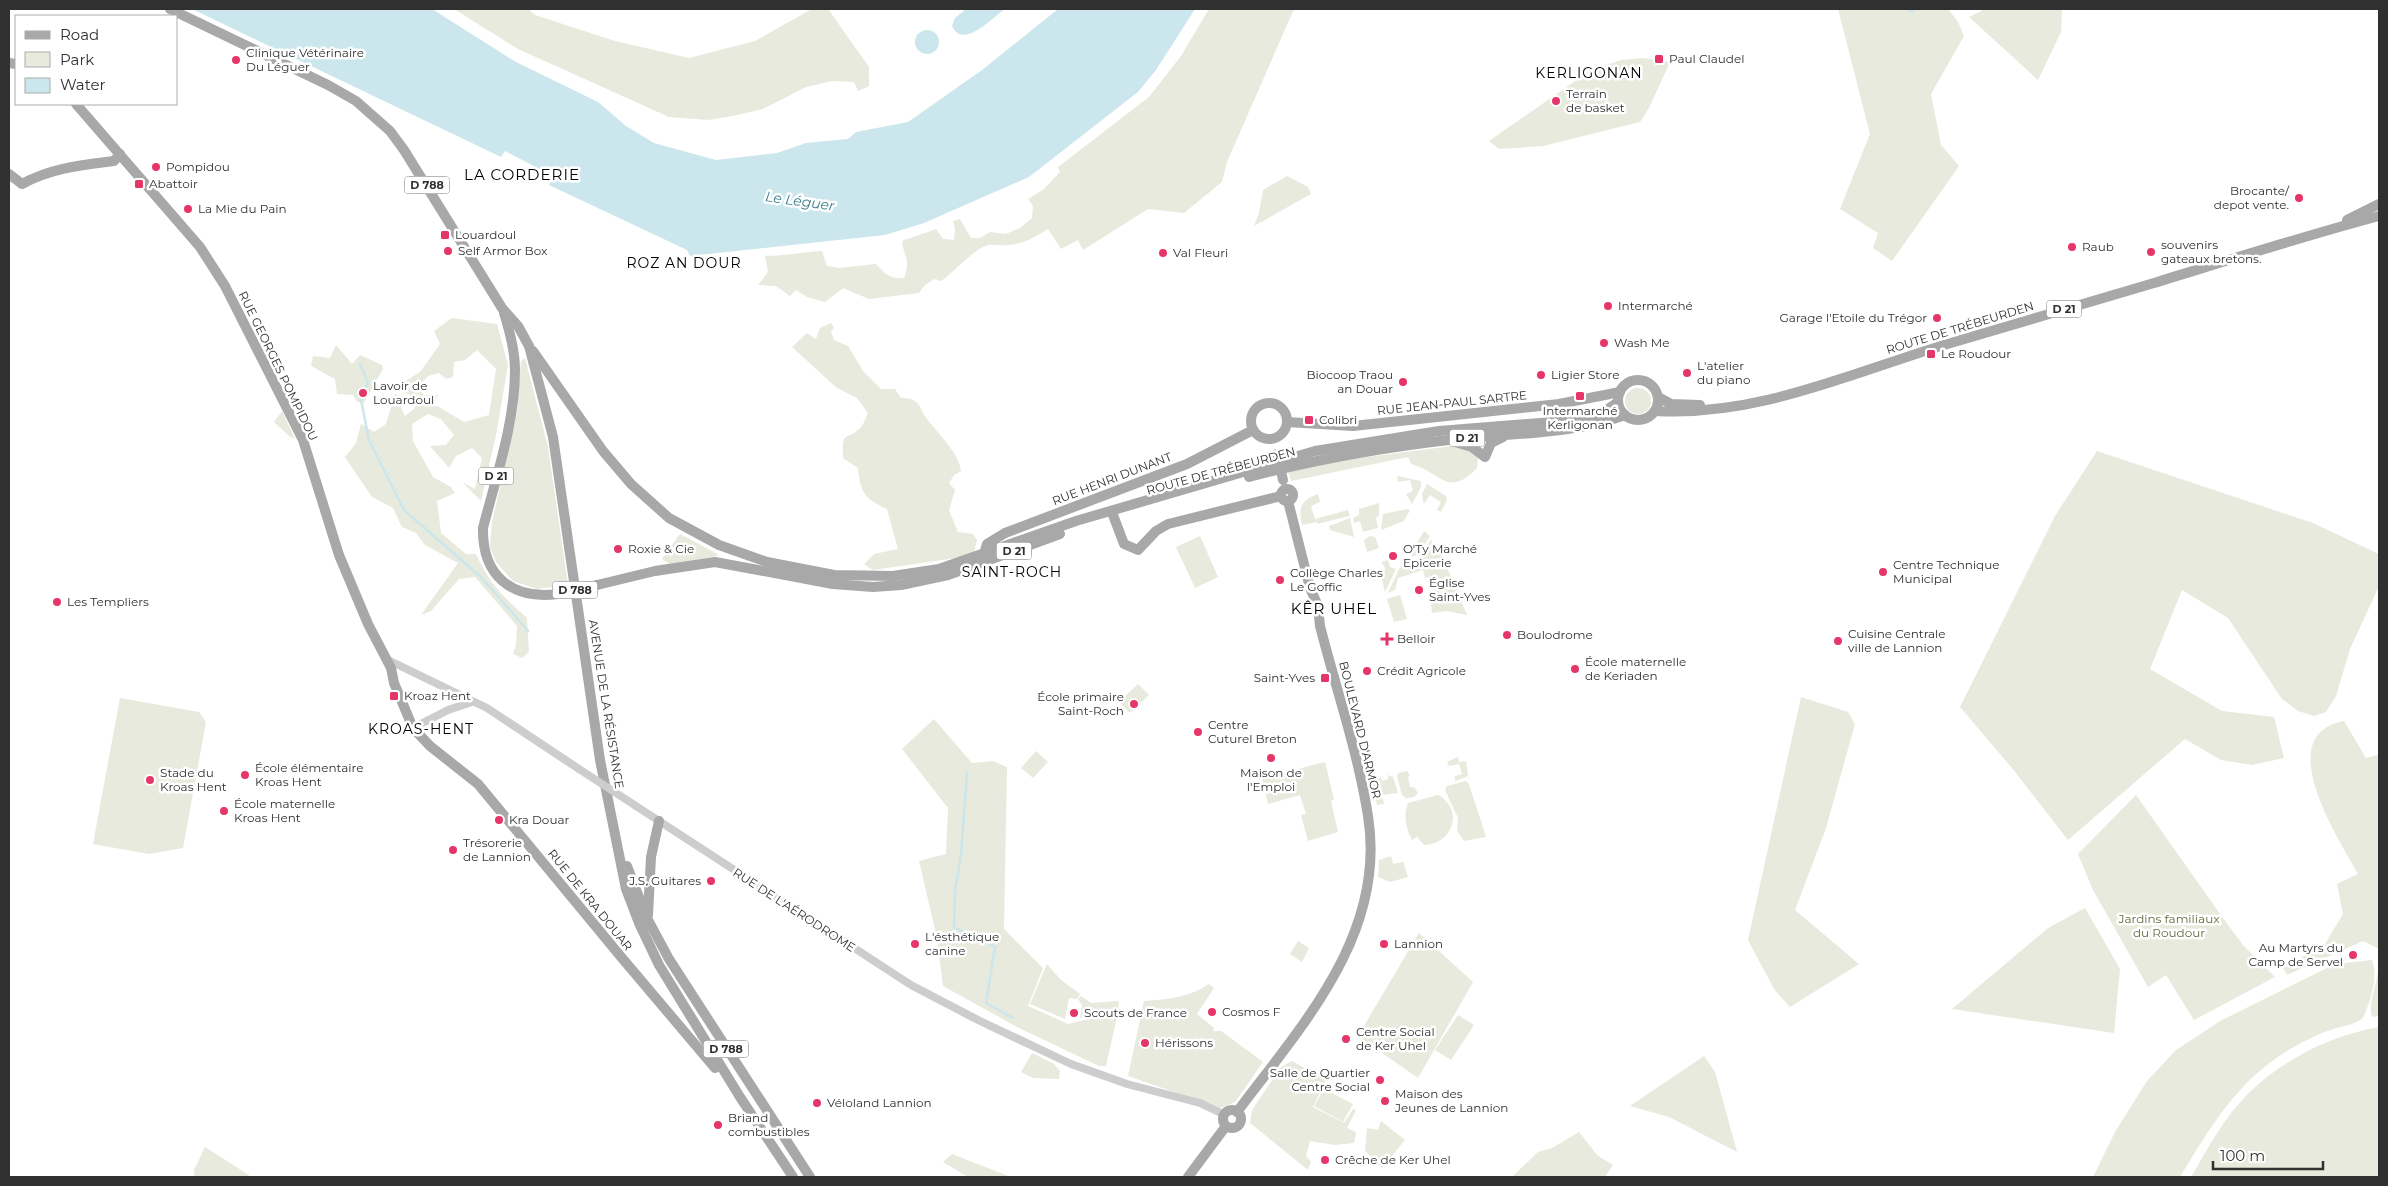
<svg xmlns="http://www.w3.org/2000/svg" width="2388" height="1186" font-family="Montserrat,sans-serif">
<rect width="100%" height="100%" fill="#fff"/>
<g fill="#e7eadc">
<polygon points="454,9 528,9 535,15 615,41 689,58 755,41 812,9 828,9 869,67 869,86 858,91 854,82 832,81 806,87 763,109 733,116 708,120 669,117 518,49"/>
<path d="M1209,9h85l-67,153 -5,20 -38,31 -36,-4 -65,41 -5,-10 -17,9 -13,-20c-13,8 -24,15 -40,16 -6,1 -14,-1 -20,0 -14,4 -34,27 -47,36l-7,-2 -9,6 -6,8 -50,6 -26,-11 -18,14 -18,-5 -11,-7 -6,6 -14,-10 -18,-1 10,-13 -3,-16c19,0 37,-4 57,-5l5,15 12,2 37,-4c9,10 14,15 28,14 7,-20 0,-20 -2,-37l34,-12 7,10 11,1 1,-11 -2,-8 7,-2 11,19h9l10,-6 16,2 14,-6 12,-10 1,-12 -5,-7 16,-10 16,-17 -2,-5 91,-70 32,-41z"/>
<polygon points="1838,9 1948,9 1958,22 1964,36 1931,94 1941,145 1959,166 1892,261 1873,248 1878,233 1840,209 1870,134"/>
<polygon points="1985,9 2062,9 2061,32 2038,80 1969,17"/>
<polygon points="1643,58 1670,62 1649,108 1640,122 1543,146 1499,149 1489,141 1591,70 1621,60"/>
<polygon points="1287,176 1308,187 1311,194 1254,226 1259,213 1263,190"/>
<path d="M452,318l45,6 11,41 -12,70 -15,66 -19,-19 13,7 7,-31 -10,-10 -16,8 -7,12 -19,-22 16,-1 8,-10 -13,-16 -13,-5 -16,10 1,17 20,36 18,10 4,6 -18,8 4,32 25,21h10c14,30 26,42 51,64l2,34 -7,6 -9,-4 3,-9 1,-19 -42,-49 -16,2 -28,32 -10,4 37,-52 -33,-18 -9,-12 -14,-6 -9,-19 -21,-11 -27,-40 11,-14 5,-19 13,8 12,-8 9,-30 5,2 -1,7 6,13 9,-7 3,-8 22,6 25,15 25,-7 7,-46 -19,-19 -12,10 -11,2 -1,15 -7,2 -7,-6 -11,3 -11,12 7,7h14l-4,7 -18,-4 -17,-9 7,-8 14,-9 20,-28 -6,-13z"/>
<path d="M831,323l3,5 -3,4 3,8 14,6 15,25 18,18h14l6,9c4,0 9,0 12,2 7,3 8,10 11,15 11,16 35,37 37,56l-7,4 -5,8 6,7 -6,20 9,22 15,2 4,6 -3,12 -18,6 -83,12 -9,-6 10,-10 24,-5 -11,-40c-22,-10 -27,-17 -29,-41l-15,-10c-1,-31 3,-15 18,-31 3,-3 5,-10 7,-14l-11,-15 -20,-10 -45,-41 15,-14 9,6 4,-11z"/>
<polygon points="336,345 352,364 360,355 382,365 383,369 364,403 357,402 353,395 337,394 335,379 311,366 313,356 330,358"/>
<polygon points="525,358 548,447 568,585 537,589 513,581 496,562 490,547 492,522 517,413 521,361"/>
<circle cx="1638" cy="401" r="13"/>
<polygon points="282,411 295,439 289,436 274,422"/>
<path d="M1452,446l14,3 12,8 -1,11c-29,30 -35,5 -66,-4l-3,-7 -117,24 -3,-10 56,-11z"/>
<polygon points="2097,451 2313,523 2379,554 2379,586 2350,649 2336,696 2326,712 2314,716 2298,711 2282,699 2228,618 2182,590 2150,669 2222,711 2274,717 2284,758 2252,765 2221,760 2185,739 2068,840 2012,768 1960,707 2055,516"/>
<polygon points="1397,476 1421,481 1421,487 1412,504 1406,494 1413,491 1410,480 1398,482"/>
<polygon points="1427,484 1446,496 1447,500 1441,512 1437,510 1441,502 1430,495 1425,503 1423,502 1422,494"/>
<path d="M1318,494l2,8 -9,4 4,13 33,-9 2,6 -33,8v-2l-15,3c-4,-17 -1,-25 16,-31z"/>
<polygon points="1379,503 1379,516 1376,518 1378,528 1363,532 1360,521 1354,523 1353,518 1359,515 1359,509"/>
<polygon points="1408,509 1410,510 1404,521 1381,530 1383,514"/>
<polygon points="1350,518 1354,537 1330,530 1329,526"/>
<polygon points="1424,531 1430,536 1419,553 1413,557 1411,554 1415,550 1414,548"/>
<polygon points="680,534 716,553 718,556 670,564 662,559"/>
<polygon points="1200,536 1218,577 1195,588 1176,547"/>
<polygon points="1370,536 1375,537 1379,548 1367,552 1364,540"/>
<polygon points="1431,539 1435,551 1440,551 1467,615 1447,611 1432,613 1430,594 1435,592 1430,577 1425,578 1423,570 1398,578 1395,590 1388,593 1400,567 1417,562"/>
<polygon points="1388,560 1390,567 1396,569 1385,592 1380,571 1386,569 1381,562"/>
<polygon points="1400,595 1407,619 1394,622 1387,599"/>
<polygon points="1138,684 1149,695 1130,713 1119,702"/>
<polygon points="1801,697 1848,712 1855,724 1826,828 1795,910 1859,964 1790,1007 1774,989 1748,940"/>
<polygon points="120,698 199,712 206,722 183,848 149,854 93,844"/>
<polygon points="934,719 972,763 993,761 1007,767 1004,929 1043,968 1028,1006 1068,1024 1118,1012 1106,1066 1099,1066 1019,1028 943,986 937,938 919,861 946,854 948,808 902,749"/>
<path d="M2344,721l22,37 12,-3 1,4v190l-16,-8 -76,34 -4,-7 42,-24 18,-30 -6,-30 21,-10c-19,-35 -88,-139 -14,-153z"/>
<polygon points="1036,751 1048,762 1033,778 1021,768"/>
<polygon points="1458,757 1459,762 1466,761 1468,776 1455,781 1455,776 1462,774 1459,764 1449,766 1447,762"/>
<polygon points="1325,762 1334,799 1331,801 1338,832 1308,841 1301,815 1306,814 1300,795 1268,804 1262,778"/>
<polygon points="1407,771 1410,776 1408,777 1410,787 1414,787 1418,793 1414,797 1406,798 1402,795 1397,776 1398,773"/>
<polygon points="1388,775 1393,777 1398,793 1382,795 1384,804 1377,805 1373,786 1377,779 1381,777 1382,781 1388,779"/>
<polygon points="1466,781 1469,784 1486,837 1464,841 1457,831 1458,818 1445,790 1447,786"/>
<path d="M1438,795c26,14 16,49 -14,50l-7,-8 -5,3c-6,-12 -9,-24 -4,-37z"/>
<polygon points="2136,795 2225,921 2243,945 2275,977 2194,1020 2166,975 2148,987 2093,890 2078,854"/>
<polygon points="1400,851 1408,877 1390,882 1378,877 1379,860 1391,856 1393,864 1403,862"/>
<polygon points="2085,908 2120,969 2114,1033 1952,1009 2048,928"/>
<polygon points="1419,933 1473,982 1418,1078 1358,1036"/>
<polygon points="1298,941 1309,948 1302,962 1290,954"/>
<path d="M2372,960c7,17 -2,42 -9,58 -8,7 -22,8 -32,12 -11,3 -22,9 -32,14 -59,32 -86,79 -119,133h-87l22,-45 32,-51 29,-31 46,-30 113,-56z"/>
<path d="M2378,962h1v54l-7,1c-5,-15 8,-37 6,-55z"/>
<polygon points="1047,964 1060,979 1080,994 1077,999 1069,998 1065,1019 1030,1004"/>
<path d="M1209,984l5,4 -17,26 17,14 -1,3h8l42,31 -28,40 -15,6 -92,-32 16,-75c24,-2 44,-3 65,-17z"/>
<polygon points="1081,996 1091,1003 1117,1001 1119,1002 1118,1008 1099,1012 1080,1018 1082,1005 1078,999"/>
<polygon points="1458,1015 1474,1025 1451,1060 1435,1050"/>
<path d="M2379,1027v150h-188c13,-22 29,-52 46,-71 34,-41 90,-70 142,-79z"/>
<polygon points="1032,1053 1054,1064 1060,1071 1059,1079 1033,1078 1021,1072"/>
<polygon points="1704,1056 1715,1072 1737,1152 1669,1117 1630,1106"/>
<polygon points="1292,1061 1326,1080 1313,1107 1344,1123 1353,1109 1356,1110 1347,1128 1356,1132 1354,1143 1335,1145 1310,1141 1306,1156 1311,1162 1308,1170 1250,1123 1252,1110 1281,1067"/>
<polygon points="1324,1089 1353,1104 1343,1122 1314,1106"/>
<polygon points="1381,1121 1405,1140 1382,1168 1365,1151 1367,1128 1378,1130"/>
<polygon points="1579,1132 1598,1156 1613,1165 1605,1177 1512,1177 1538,1152 1552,1148"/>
<polygon points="205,1147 249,1175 248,1177 194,1177 194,1170"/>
<polygon points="952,1154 1011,1177 968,1177 943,1162"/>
</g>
<g fill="#cbe7ed">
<polygon points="192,9 432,9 516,62 598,102 626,126 654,143 716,160 777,153 806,143 848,139 856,132 908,122 982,70 1058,9 1195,9 1156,70 1138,92 1029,177 924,223 885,235 690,256 687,250 549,185 553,176 505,151 501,157"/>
<path d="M966,9h39c-13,9 -42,41 -53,17l3,-8z"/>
<circle cx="927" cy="42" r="12"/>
</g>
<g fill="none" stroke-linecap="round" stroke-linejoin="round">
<g stroke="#cbe7ed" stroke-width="2.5">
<polyline points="1907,9 1913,11"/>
<polyline points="360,364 368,382 361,400 369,440 404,510 481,577 528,631"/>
<polyline points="967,773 961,855 955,891 954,927 995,947 986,1003 1013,1018"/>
</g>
<g stroke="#cdcdcd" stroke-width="8">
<polyline points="386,659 487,708 579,769"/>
<polyline points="413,728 448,710 472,702"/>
<polyline points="636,806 911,985 980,1021 1071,1064 1127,1084 1200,1103 1225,1115"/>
</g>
<g stroke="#a8a8a8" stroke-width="10">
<polyline points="170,9 328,85 356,101 390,131 404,150 502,308 518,326 529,346 553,437 600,760 626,889 639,923 659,965 740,1097 793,1177"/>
<polyline points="9,63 16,64"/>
<polyline points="76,104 200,247 225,286 303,440 339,555 368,624 391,668 394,683 413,728 430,746 478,784 622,958 715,1068"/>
<path d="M9,174l13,10c29,-16 60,-19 92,-23l6,-7"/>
<polyline points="2347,220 2379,204"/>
<path d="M504,313c6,19 11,37 11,57 0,53 -19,107 -32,158 -1,48 29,72 75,66"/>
<polyline points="533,351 603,451 631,484 669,518 719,545 767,562 834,575 893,576 939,569 1076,521 1315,451 1439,431 1578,420 1602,413 1618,402"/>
<circle cx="1638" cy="400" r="20"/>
<polyline points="1658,397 1671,404 1700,405"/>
<circle cx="1269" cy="421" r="18"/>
<path d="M1655,411c101,6 194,-37 289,-66 70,-21 140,-41 210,-62 75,-23 150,-47 225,-67"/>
<polyline points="1287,422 1353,426 1559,404 1620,392"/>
<polyline points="1455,442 1472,447 1485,457 1491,443 1503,437"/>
<path d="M1249,477c68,-18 137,-30 208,-38 57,-6 114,-4 168,-24"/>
<circle cx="1287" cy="495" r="6"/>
<polyline points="1113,515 1124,544 1138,550 1156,531 1168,524 1281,496"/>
<polyline points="984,554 987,544 1005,533 1187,464 1253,430"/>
<polyline points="597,585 655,571 715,562 833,584 873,587 901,585 948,575 1060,534"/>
<polyline points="627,866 647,918 669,959 810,1177"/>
<polyline points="648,915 651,857 659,821"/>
<circle cx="1232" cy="1119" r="9"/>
<path d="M1237,1112c65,-87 150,-178 131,-296 -10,-64 -32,-127 -48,-190l-2,-20 -8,-18 -22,-87"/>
<polyline points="1188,1177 1226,1126"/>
</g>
<polyline stroke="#cdcdcd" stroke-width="8" points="579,769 636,806"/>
<g stroke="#a8a8a8" stroke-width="10">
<polyline points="1277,454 1283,480"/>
<polyline points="558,594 597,585"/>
</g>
</g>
<g fill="#e53569" stroke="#fff" stroke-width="2">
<rect x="1654" y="54" width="10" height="10" rx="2.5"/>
<circle cx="236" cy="60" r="5"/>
<circle cx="1556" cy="101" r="5"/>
<circle cx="156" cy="167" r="5"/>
<rect x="134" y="179" width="10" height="10" rx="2.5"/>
<circle cx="2299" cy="198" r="5"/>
<circle cx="188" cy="209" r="5"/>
<rect x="440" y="230" width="10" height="10" rx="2.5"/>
<circle cx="2072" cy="247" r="5"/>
<circle cx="448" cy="251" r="5"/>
<circle cx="2151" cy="252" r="5"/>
<circle cx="1163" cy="253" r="5"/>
<circle cx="1608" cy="306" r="5"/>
<circle cx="1937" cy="318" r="5"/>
<circle cx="1604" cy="343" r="5"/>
<rect x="1926" y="349" width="10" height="10" rx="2.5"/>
<circle cx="1687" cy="373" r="5"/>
<circle cx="1541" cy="375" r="5"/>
<circle cx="1403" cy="382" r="5"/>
<circle cx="363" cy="393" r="5"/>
<rect x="1575" y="391" width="10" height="10" rx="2.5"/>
<rect x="1304" y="415" width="10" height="10" rx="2.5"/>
<circle cx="618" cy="549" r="5"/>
<circle cx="1393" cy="556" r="5"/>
<circle cx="1883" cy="572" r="5"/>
<circle cx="1280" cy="580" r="5"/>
<circle cx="1419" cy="590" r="5"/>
<circle cx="57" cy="602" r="5"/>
<circle cx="1507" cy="635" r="5"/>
<path d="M1384.5 631.5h5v5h5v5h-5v5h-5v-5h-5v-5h5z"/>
<circle cx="1838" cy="641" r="5"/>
<circle cx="1575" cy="669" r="5"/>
<circle cx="1367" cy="671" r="5"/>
<rect x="1320" y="673" width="10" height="10" rx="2.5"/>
<rect x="389" y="691" width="10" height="10" rx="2.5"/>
<circle cx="1134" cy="704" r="5"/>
<circle cx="1198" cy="732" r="5"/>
<circle cx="1271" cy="758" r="5"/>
<circle cx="245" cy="775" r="5"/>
<circle cx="150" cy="780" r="5"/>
<circle cx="224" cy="811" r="5"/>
<circle cx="499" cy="820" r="5"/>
<circle cx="453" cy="850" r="5"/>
<circle cx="711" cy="881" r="5"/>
<circle cx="915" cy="944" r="5"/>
<circle cx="1384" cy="944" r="5"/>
<circle cx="2353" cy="955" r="5"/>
<circle cx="1212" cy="1012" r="5"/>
<circle cx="1074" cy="1013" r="5"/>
<circle cx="1346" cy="1039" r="5"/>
<circle cx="1145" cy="1043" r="5"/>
<circle cx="1380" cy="1080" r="5"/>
<circle cx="1385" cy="1101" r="5"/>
<circle cx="817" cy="1103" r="5"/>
<circle cx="718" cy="1125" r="5"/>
<circle cx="1325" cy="1160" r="5"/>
</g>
<g text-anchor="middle" stroke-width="5" stroke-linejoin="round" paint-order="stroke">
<g fill="#fff" stroke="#6e6e6e" stroke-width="1">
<rect x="404.5" y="176.5" width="45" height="17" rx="4"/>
<rect x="2046.5" y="300.5" width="35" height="17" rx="4"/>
<rect x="1449.5" y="429.5" width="35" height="17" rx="4"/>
<rect x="478.5" y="467.5" width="35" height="17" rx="4"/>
<rect x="996.5" y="542.5" width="35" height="17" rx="4"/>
<rect x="552.5" y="581.5" width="45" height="17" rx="4"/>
<rect x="703.5" y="1040.5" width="45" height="17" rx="4"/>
</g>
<g font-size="11" font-weight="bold" fill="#303030">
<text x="427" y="189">D 788</text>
<text x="2064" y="313">D 21</text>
<text x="1467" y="442">D 21</text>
<text x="496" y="480">D 21</text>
<text x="1014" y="555">D 21</text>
<text x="575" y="594">D 788</text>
<text x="726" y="1053">D 788</text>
</g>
<g font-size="12" fill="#303030" stroke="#fff" text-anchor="start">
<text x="246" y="57">Clinique Vétérinaire<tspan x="246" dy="14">Du Léguer</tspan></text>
<text x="1669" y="63">Paul Claudel</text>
<text x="1566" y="98">Terrain<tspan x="1566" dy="14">de basket</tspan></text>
<text x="166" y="171">Pompidou</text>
<text x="149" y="188">Abattoir</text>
<text x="2289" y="195" text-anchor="end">Brocante/<tspan x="2289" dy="14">depot vente.</tspan></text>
<text x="198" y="213">La Mie du Pain</text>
<text x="455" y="239">Louardoul</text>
<text x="2161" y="249">souvenirs<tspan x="2161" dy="14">gateaux bretons.</tspan></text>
<text x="2082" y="251">Raub</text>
<text x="458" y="255">Self Armor Box</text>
<text x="1173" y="257">Val Fleuri</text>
<text x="1618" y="310">Intermarché</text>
<text x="1927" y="322" text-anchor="end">Garage l'Etoile du Trégor</text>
<text x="1614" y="347">Wash Me</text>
<text x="1941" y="358">Le Roudour</text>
<text x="1697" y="370">L'atelier<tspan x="1697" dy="14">du piano</tspan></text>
<text x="1393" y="379" text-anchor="end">Biocoop Traou<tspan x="1393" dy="14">an Douar</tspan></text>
<text x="1551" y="379">Ligier Store</text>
<text x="373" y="390">Lavoir de<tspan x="373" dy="14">Louardoul</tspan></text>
<text x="1580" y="415" text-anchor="middle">Intermarché<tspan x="1580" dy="14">Kerligonan</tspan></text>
<text x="1319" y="424">Colibri</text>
<text x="628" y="553">Roxie &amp; Cie</text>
<text x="1403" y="553">O'Ty Marché<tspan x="1403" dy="14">Epicerie</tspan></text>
<text x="1893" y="569">Centre Technique<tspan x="1893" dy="14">Municipal</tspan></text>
<text x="1290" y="577">Collège Charles<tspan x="1290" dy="14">Le Goffic</tspan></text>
<text x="1429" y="587">Église<tspan x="1429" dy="14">Saint-Yves</tspan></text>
<text x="67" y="606">Les Templiers</text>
<text x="1848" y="638">Cuisine Centrale<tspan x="1848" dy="14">ville de Lannion</tspan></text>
<text x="1517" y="639">Boulodrome</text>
<text x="1397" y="643">Belloir</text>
<text x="1585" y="666">École maternelle<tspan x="1585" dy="14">de Keriaden</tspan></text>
<text x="1377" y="675">Crédit Agricole</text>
<text x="1315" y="682" text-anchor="end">Saint-Yves</text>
<text x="404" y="700">Kroaz Hent</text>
<text x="1124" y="701" text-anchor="end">École primaire<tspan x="1124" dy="14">Saint-Roch</tspan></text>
<text x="1208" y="729">Centre<tspan x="1208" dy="14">Cuturel Breton</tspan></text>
<text x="255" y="772">École élémentaire<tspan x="255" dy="14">Kroas Hent</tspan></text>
<text x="160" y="777">Stade du<tspan x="160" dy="14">Kroas Hent</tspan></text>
<text x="1271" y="777" text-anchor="middle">Maison de<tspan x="1271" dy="14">l'Emploi</tspan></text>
<text x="234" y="808">École maternelle<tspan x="234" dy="14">Kroas Hent</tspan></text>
<text x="509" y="824">Kra Douar</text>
<text x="463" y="847">Trésorerie<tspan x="463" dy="14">de Lannion</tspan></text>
<text x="701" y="885" text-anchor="end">J.S. Guitares</text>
<text x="925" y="941">L'ésthétique<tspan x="925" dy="14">canine</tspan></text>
<text x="1394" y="948">Lannion</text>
<text x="2343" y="952" text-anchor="end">Au Martyrs du<tspan x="2343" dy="14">Camp de Servel</tspan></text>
<text x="1222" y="1016">Cosmos F</text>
<text x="1084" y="1017">Scouts de France</text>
<text x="1356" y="1036">Centre Social<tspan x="1356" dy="14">de Ker Uhel</tspan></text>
<text x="1155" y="1047">Hérissons</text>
<text x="1370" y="1077" text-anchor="end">Salle de Quartier<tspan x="1370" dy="14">Centre Social</tspan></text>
<text x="1395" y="1098">Maison des<tspan x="1395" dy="14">Jeunes de Lannion</tspan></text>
<text x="827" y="1107">Véloland Lannion</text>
<text x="728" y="1122">Briand<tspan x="728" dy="14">combustibles</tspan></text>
<text x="1335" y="1164">Crêche de Ker Uhel</text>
</g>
<g font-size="12" fill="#303030" stroke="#fff">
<text transform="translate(1960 328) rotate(-17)" y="4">ROUTE DE TRÉBEURDEN</text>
<text transform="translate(278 366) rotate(64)" y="4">RUE GEORGES POMPIDOU</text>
<text transform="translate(1452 403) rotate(-6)" y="4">RUE JEAN-PAUL SARTRE</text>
<text transform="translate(1221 471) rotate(-15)" y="4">ROUTE DE TRÉBEURDEN</text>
<text transform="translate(1112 479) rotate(-21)" y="4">RUE HENRI DUNANT</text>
<text transform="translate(606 704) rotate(81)" y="4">AVENUE DE LA RÉSISTANCE</text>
<text transform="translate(1360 730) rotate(76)" y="4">BOULEVARD D'ARMOR</text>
<text transform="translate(590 900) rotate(51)" y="4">RUE DE KRA DOUAR</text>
<text transform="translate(794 910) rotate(33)" y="4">RUE DE L'AÉRODROME</text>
</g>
<g font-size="12" fill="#5e6d3d" stroke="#fff">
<text x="2169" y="923">Jardins familiaux<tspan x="2169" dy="14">du Roudour</tspan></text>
</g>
<g font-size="14" letter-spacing="1" fill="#000" stroke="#fff">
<text x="1589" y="78">KERLIGONAN</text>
<text x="684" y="268">ROZ AN DOUR</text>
<text x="1012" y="577">SAINT-ROCH</text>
<text x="421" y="734">KROAS-HENT</text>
</g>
<g font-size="14" font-style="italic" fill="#3c7f8c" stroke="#fff">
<text transform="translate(800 201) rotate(8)" y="5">Le Léguer</text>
</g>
<g font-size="15" letter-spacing="1" fill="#000" stroke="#fff">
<text x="522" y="180">LA CORDERIE</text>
<text x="1334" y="614">KÊR UHEL</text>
</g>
</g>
<rect width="2388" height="1186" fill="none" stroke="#303030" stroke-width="20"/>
<rect x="15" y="15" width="162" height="90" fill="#ffffff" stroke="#acacac"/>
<rect x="25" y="31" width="25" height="8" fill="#a8a8a8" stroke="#acacac"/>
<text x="60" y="40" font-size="15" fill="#303030">Road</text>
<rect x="25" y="52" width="25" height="15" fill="#e7eadc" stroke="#acacac"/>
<text x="60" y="65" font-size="15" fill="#303030">Park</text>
<rect x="25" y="78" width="25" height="15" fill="#cbe7ed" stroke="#acacac"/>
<text x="60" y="90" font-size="15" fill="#303030">Water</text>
<path d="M2213 1161v8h110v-8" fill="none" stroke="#303030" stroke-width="2.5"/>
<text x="2220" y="1161" font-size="15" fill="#303030" stroke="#ffffff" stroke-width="4" paint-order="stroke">100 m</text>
</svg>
